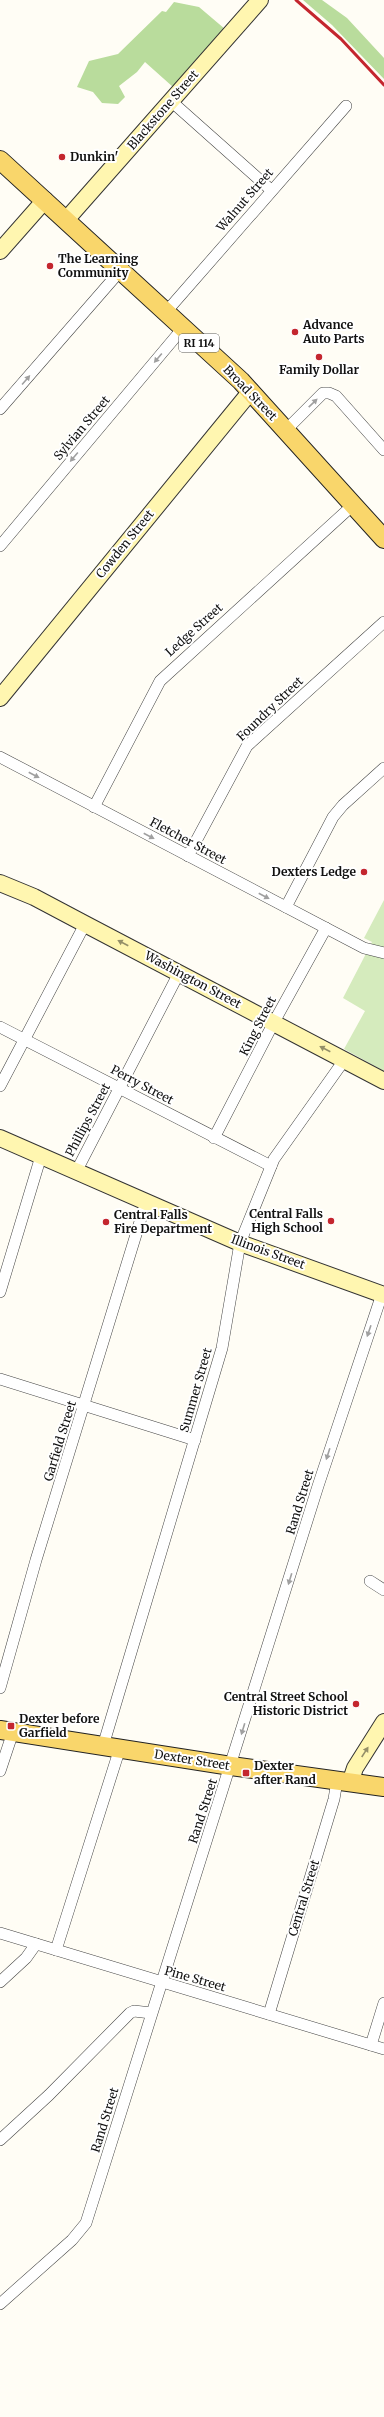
<svg xmlns="http://www.w3.org/2000/svg" width="384" height="2417" font-family="Merriweather,serif">
<rect width="100%" height="100%" fill="#fffdf5"/>
<polygon fill="#d5ebbd" points="384,900 384,1071 344,1049 365,1011 343,998 372,942 364,938"/>
<g fill="#b9dc9c">
<polygon points="303,0 322,0 347,18 384,58 384,79 332,25"/>
<polygon points="174,2 199,7 232,35 185,89 175,84 173,87 145,62 137,72 119,86 125,97 118,104 102,103 93,92 77,87 89,61 118,54 162,11 166,12"/>
</g>
<g fill="none" stroke-linecap="round" stroke-linejoin="round">
<defs>
<g id="street">
<polyline points="171,101 271,190"/>
<polyline points="166,312 346,106"/>
<polyline points="0,409 121,270"/>
<polyline points="286,430 323,393 329,393 336,396 384,450"/>
<polyline points="0,546 183,328"/>
<polyline points="0,757 364,948 384,953"/>
<polyline points="94,807 160,681 353,505"/>
<polyline points="188,856 247,746 384,622"/>
<polyline points="286,907 333,817 343,805 384,768"/>
<polyline points="0,1027 271,1166"/>
<polyline points="0,1086 85,924"/>
<polyline points="214,1138 274,1022 326,928"/>
<polyline points="76,1172 179,973"/>
<polyline points="0,1292 41,1156"/>
<polyline points="0,1379 195,1440"/>
<polyline points="370,1581 384,1590"/>
<polyline points="0,1688 36,1560 146,1202"/>
<polyline points="103,1746 222,1348 240,1243 274,1159 345,1059"/>
<polyline points="0,1771 13,1732"/>
<polyline points="0,1933 384,2049"/>
<polyline points="56,1950 120,1748"/>
<polyline points="0,1982 26,1958 36,1944"/>
<polyline points="269,2014 334,1799 337,1781"/>
<polyline points="371,2045 384,2003"/>
<polyline points="0,2140 49,2095 130,2013 134,2011 151,2013"/>
<polyline points="0,2304 72,2240 86,2223 318,1486 382,1294"/>
</g>
<g id="secondary">
<polyline points="66,220 260,0"/>
<polyline points="0,251 45,200"/>
<polyline points="0,698 251,391"/>
<polyline points="0,883 34,897 85,924 384,1081"/>
<polyline points="0,1138 240,1243 384,1295"/>
<polyline points="350,1783 355,1768 384,1722"/>
</g>
<g id="primary">
<polyline points="0,160 241,381 384,539"/>
<polyline points="0,1730 231,1766 384,1787"/>
</g>
</defs>
<use href="#street" stroke="#444" stroke-width="12"/>
<use href="#secondary" stroke="#333" stroke-width="18"/>
<use href="#primary" stroke="#222" stroke-width="20"/>
<use href="#street" stroke="#fff" stroke-width="11"/>
<use href="#secondary" stroke="#fff6b0" stroke-width="16"/>
<use href="#primary" stroke="#f9d66b" stroke-width="18"/>
<polyline stroke="#c4262e" stroke-width="3" points="296,0 341,39 384,85"/>
</g>
<defs><path id="oneway-solid" d="M-6-.8H1V-3.2L6.5 0L1 3.2V.8H-6Z"/></defs>
<g fill="#a0a0a0">
<use href="#oneway-solid" transform="translate(158 358) rotate(130)"/>
<use href="#oneway-solid" transform="translate(26 380) rotate(-49)"/>
<use href="#oneway-solid" transform="translate(313 403) rotate(-44)"/>
<use href="#oneway-solid" transform="translate(74 457) rotate(130)"/>
<use href="#oneway-solid" transform="translate(34 775) rotate(28)"/>
<use href="#oneway-solid" transform="translate(149 836) rotate(28)"/>
<use href="#oneway-solid" transform="translate(264 896) rotate(28)"/>
<use href="#oneway-solid" transform="translate(369 1331) rotate(109)"/>
<use href="#oneway-solid" transform="translate(328 1454) rotate(108)"/>
<use href="#oneway-solid" transform="translate(290 1579) rotate(107)"/>
<use href="#oneway-solid" transform="translate(243 1729) rotate(107)"/>
</g>
<g fill="#948f68">
<use href="#oneway-solid" transform="translate(123 943) rotate(-152)"/>
<use href="#oneway-solid" transform="translate(325 1049) rotate(-153)"/>
<use href="#oneway-solid" transform="translate(365 1752) rotate(-57)"/>
</g>
<g fill="#c4262e" stroke="#fff" stroke-width="1.5">
<circle cx="62" cy="157" r="4"/>
<circle cx="50" cy="266" r="4"/>
<circle cx="295" cy="332" r="4"/>
<circle cx="319" cy="357" r="4"/>
<circle cx="364" cy="872" r="4"/>
<circle cx="331" cy="1221" r="4"/>
<circle cx="106" cy="1222" r="4"/>
<circle cx="356" cy="1704" r="4"/>
<rect x="7" y="1722" width="8" height="8" rx="2"/>
<rect x="242" y="1769" width="8" height="8" rx="2"/>
</g>
<g text-anchor="middle" stroke-width="4" stroke-linejoin="round" paint-order="stroke">
<rect fill="#fff" stroke="#585858" stroke-width="1" x="179" y="334" width="40" height="18" rx="3"/>
<g font-size="11" font-weight="bold" fill="#111">
<text x="199" y="347">RI 114</text>
</g>
<g font-size="12" fill="#111" stroke="#fff">
<text transform="translate(163 110) rotate(-49)" y="4">Blackstone Street</text>
<text transform="translate(245 200) rotate(-49)" y="4">Walnut Street</text>
<text transform="translate(250 393) rotate(46)" y="4">Broad Street</text>
<text transform="translate(82 428) rotate(-50)" y="4">Sylvian Street</text>
<text transform="translate(125 544) rotate(-51)" y="4">Cowden Street</text>
<text transform="translate(194 630) rotate(-42)" y="4">Ledge Street</text>
<text transform="translate(270 709) rotate(-44)" y="4">Foundry Street</text>
<text transform="translate(188 841) rotate(28)" y="4">Fletcher Street</text>
<text transform="translate(193 980) rotate(28)" y="4">Washington Street</text>
<text transform="translate(258 1026) rotate(-63)" y="4">King Street</text>
<text transform="translate(142 1085) rotate(28)" y="4">Perry Street</text>
<text transform="translate(88 1120) rotate(-62)" y="4">Phillips Street</text>
<text transform="translate(268 1252) rotate(20)" y="4">Illinois Street</text>
<text transform="translate(196 1390) rotate(-74)" y="4">Summer Street</text>
<text transform="translate(60 1441) rotate(-73)" y="4">Garfield Street</text>
<text transform="translate(300 1502) rotate(-73)" y="4">Rand Street</text>
<text transform="translate(192 1760) rotate(9)" y="4">Dexter Street</text>
<text transform="translate(203 1811) rotate(-72)" y="4">Rand Street</text>
<text transform="translate(304 1898) rotate(-73)" y="4">Central Street</text>
<text transform="translate(195 1979) rotate(16)" y="4">Pine Street</text>
<text transform="translate(105 2120) rotate(-73)" y="4">Rand Street</text>
</g>
<g font-size="12" font-weight="bold" fill="#111" stroke="#fff" text-anchor="start">
<text x="70" y="161">Dunkin'</text>
<text x="58" y="263">The Learning<tspan x="58" dy="14">Community</tspan></text>
<text x="303" y="329">Advance<tspan x="303" dy="14">Auto Parts</tspan></text>
<text x="319" y="374" text-anchor="middle">Family Dollar</text>
<text x="356" y="876" text-anchor="end">Dexters Ledge</text>
<text x="323" y="1218" text-anchor="end">Central Falls<tspan x="323" dy="14">High School</tspan></text>
<text x="114" y="1219">Central Falls<tspan x="114" dy="14">Fire Department</tspan></text>
<text x="348" y="1701" text-anchor="end">Central Street School<tspan x="348" dy="14">Historic District</tspan></text>
<text x="19" y="1723">Dexter before<tspan x="19" dy="14">Garfield</tspan></text>
<text x="254" y="1770">Dexter<tspan x="254" dy="14">after Rand</tspan></text>
</g>
</g>
</svg>
